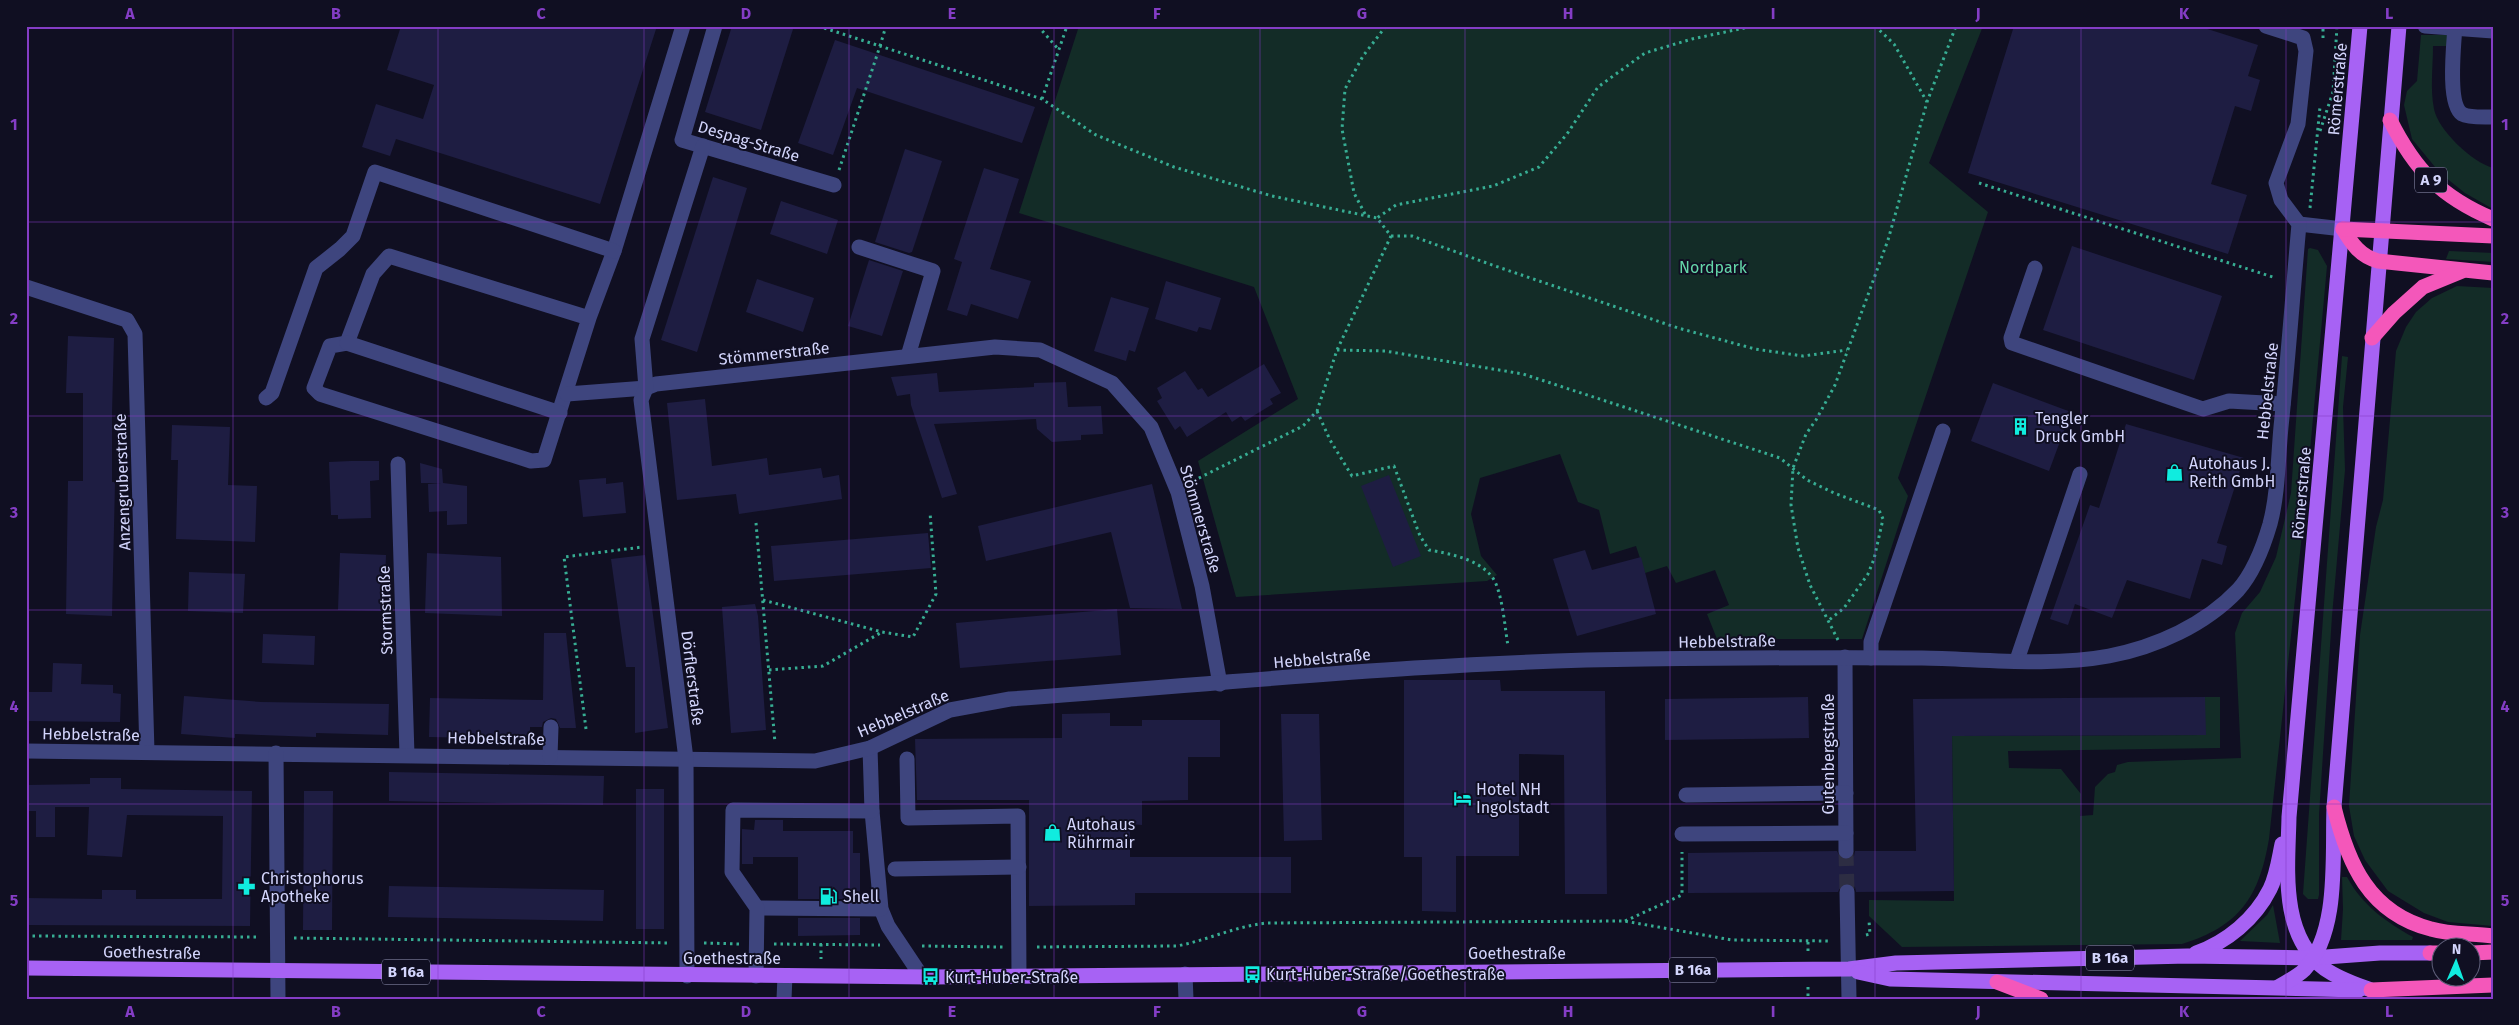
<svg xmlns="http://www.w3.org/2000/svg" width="2519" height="1025" font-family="'Fira Sans',sans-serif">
<rect width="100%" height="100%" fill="#100f22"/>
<g fill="#132c27">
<polygon points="1079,26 1983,26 1929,163 1988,212 1898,478 1908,496 1862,639 1717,639 1707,614 1729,605 1715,570 1676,583 1667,566 1645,573 1636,546 1610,554 1599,510 1578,502 1560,454 1480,478 1471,514 1481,556 1497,575 1487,581 1236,597 1198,461 1298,399 1254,287 1019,213"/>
<path d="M2421,35h28v11h-16c0,20 -3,43 1,63 4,21 38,53 59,59v41l-28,-16 -25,-20 -28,-34 -8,-34 3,-14 10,-10z"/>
<path d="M2310,248l8,2 9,16 -23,250 -35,323c-10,58 -29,87 -87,105l-280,3 -33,-31v-16l85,1 -2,-165 253,-1v-38h15v51l-212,3 1,17 52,1 20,25 -1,22 13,-1 2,-28 13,-13 7,-2 2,-7 11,-3 113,-4 -6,-125 7,-20 18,-21 16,-35 15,-64 17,-244z"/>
<polygon points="2449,251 2493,253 2493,262 2446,259"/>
<polygon points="2457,286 2493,288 2493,926 2448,922 2424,913 2388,891 2365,860 2354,836 2349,806 2360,635 2376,527 2383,500 2396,351 2406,327 2416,312 2432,298"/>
<polygon points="2342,356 2348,357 2343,407 2345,470 2332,616 2319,815 2319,895 2318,899 2308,899 2303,894"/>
<path d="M2342,877h5c15,28 39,45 66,60l-1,3h-71l2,-31z"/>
<polygon points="2273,905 2280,943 2240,941 2267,915"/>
</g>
<g fill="#1e1d42">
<polygon points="401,26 657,26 600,204 396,139 390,156 362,147 376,104 423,119 434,85 387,70"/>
<polygon points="732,26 794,26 761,130 705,112"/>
<polygon points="2014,26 2198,26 2258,45 2248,76 2260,80 2251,111 2235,106 2211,184 2247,195 2228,254 1968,173"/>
<polygon points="835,40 1035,107 1022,143 857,88 833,155 798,143"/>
<polygon points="905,149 942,161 912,252 909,253 875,242"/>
<polygon points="984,168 1019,179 990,269 1031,281 1018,319 971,304 967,316 947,310 962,262 954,259"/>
<polygon points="713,177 747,188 697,352 661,340"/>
<polygon points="781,201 838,220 827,254 770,234"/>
<polygon points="2072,246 2222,296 2194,380 2043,330"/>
<polygon points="869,260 903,271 882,336 848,326"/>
<polygon points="757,279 814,298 803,332 746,312"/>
<polygon points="1166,281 1221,298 1211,330 1199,327 1197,332 1155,319"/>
<polygon points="1111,297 1149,308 1135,352 1129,350 1126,361 1094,351"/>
<polygon points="68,336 114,338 112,413 112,482 115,482 112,616 66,614 68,481 83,481 83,393 66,393"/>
<polygon points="1264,364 1281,393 1270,399 1273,404 1245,421 1241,416 1232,422 1226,412 1187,437 1180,426 1175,430 1157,401 1162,398 1157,388 1185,371 1198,390 1202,388 1208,397"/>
<polygon points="937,373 939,392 1034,387 1034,383 1066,382 1068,407 1101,406 1103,434 1081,435 1081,440 1052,442 1037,429 1036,419 934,424 957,494 942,498 911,405 910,394 897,396 891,377"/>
<polygon points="1993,383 2071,412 2049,471 1971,441"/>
<polygon points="705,399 712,466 767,458 769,475 821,468 823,478 839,475 842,499 739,514 736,494 677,500 667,403"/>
<polygon points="2126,424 2244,458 2217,543 2227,546 2222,565 2202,559 2190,599 2127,580 2112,618 2075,604 2068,625 2050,619 2090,505 2099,508"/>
<polygon points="172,425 230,427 228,485 257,486 255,542 176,539 178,460 171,460"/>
<polygon points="351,461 379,461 379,480 370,481 371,518 338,519 338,515 331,515 329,462"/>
<polygon points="420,463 442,469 443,483 467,486 467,524 447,525 447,511 429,512 428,484 441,483 421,483"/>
<polygon points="1389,475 1421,556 1393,567 1361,486"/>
<polygon points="606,478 606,484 623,482 626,513 583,517 579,480"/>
<polygon points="1152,484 1182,609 1130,608 1111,532 986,561 978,526"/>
<polygon points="928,533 931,568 774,581 771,546"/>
<polygon points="1585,550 1592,570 1641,557 1656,614 1577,636 1553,559"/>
<polygon points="340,553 386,555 384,611 338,610"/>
<polygon points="427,553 501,557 502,616 425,613"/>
<polygon points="645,555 668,728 635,733 635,667 626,667 611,559"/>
<polygon points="189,572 245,574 243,613 188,611"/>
<polygon points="755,604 758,616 766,730 731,733 722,607"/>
<polygon points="1117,609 1121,655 960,668 956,623"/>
<polygon points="544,633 566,633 576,728 560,728 556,719 551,718 543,722 542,727 530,727 530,739 429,737 430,698 543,700"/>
<polygon points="263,634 315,636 314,665 262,663"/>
<polygon points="53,663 82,664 81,684 113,685 113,693 121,694 120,722 26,721 26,692 52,692"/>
<polygon points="1404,680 1500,680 1501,691 1605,691 1607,894 1565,894 1564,755 1519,754 1519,856 1456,856 1456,912 1422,911 1422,857 1404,857"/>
<polygon points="184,696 261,702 389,704 388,735 316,733 316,737 235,734 235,738 181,734"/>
<polygon points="1808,697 1809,738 1665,740 1665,699"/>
<polygon points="2205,697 2206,735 1952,736 1954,891 1856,892 1855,887 1847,883 1842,884 1838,892 1688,893 1688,853 1837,851 1841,859 1847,860 1854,856 1855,851 1916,851 1913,699"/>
<polygon points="1110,713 1110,726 1142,726 1142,720 1220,720 1220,757 1188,757 1188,800 1142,801 1142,825 1130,824 1130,857 1291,857 1291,893 1135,893 1135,905 1029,906 1029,800 917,800 915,739 1062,738 1062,714"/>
<polygon points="1281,714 1319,714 1322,840 1284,841"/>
<polygon points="389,772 604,776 603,805 389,801"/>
<polygon points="90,778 121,778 121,789 252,791 250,926 26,925 26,898 102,899 102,890 136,890 136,899 222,899 223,816 127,815 122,857 87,855 89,807 55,807 55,837 36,837 36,811 26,811 26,785 90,784"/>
<rect x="636" y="789" width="28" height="140"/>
<polygon points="304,791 333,791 332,930 303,930"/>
<polygon points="755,820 783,820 783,831 853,831 853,853 860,853 860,899 798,899 798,857 753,857 753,864 742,864 742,829 754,830"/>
<polygon points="389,886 604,890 603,921 388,917"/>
<polygon points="798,918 860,918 860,935 798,936"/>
</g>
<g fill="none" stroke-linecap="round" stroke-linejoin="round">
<polyline stroke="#2d2d43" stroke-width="15" stroke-dasharray="15 8" stroke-linecap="butt" points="1846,851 1847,892"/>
<g stroke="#37ad93" stroke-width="3" stroke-dasharray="2.5 4" stroke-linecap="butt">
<polyline points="818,26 880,46 886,26"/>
<polyline points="1038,26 1059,50"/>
<polyline points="1875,26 1894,44 1927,102"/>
<polyline points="2323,38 2323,26"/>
<polyline points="1042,99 1067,26"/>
<polyline points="2320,131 2333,92 2337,26"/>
<polyline points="839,170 880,46 1042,99 1096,135 1174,167 1272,196 1377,218"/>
<polyline points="1979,183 2276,278"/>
<polyline points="2310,208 2320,107"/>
<polyline points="1365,214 1354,193 1342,129 1345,89 1363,56 1386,26"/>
<polyline points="1391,236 1412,236 1495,266 1678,328 1755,349 1803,356 1847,350"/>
<polyline points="1337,350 1385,351 1523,374 1780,458 1807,480 1834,493 1879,510 1883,519 1874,559 1868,574 1844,608 1829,620"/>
<path d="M1317,411l13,29 22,36 42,-10 26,70 9,14c22,4 57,10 67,34 7,17 9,44 12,62"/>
<polyline points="1193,481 1303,426 1317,411 1337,350 1391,236 1377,218 1396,205 1493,186 1539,167 1567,134 1598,87 1645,53 1692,39 1754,26"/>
<polyline points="756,523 775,743"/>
<polyline points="763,600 882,632 913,637 936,594 930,512"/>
<polyline points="1838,640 1810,585 1798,548 1791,505 1793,468 1806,434 1816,420 1835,385 1888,240 1927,102 1956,26"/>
<polyline points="769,670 823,666 882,632"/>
<polyline points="586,729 564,557 642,547"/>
<polyline points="1625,921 1682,895 1682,852"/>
<polyline points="1866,935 1870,934 1869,921"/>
<polyline points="26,936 260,937"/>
<polyline points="294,938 670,943"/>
<polyline points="1808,942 1808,954"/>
<polyline points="704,943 740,944"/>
<polyline points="774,944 880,945"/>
<polyline points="821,944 821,959"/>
<polyline points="922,946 1003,947"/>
<path d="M1037,947l140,-1c31,-6 59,-20 90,-23l357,-2 108,19 98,1"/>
<polyline points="1808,987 1808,999"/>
</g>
<g stroke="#3e457e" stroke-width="15">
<polyline points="715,26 682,140 834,185"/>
<polyline points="2425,26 2493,31"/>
<path d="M2455,26c-1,17 -8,78 7,88 7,4 22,3 31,3"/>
<polyline points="2299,224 2343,229"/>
<polyline points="859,247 933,271 908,356"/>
<polyline points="2035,268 2011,338 2012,343 2203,409 2229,401 2283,404"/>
<polyline points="26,287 127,320 135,334 147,752"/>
<polyline points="589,318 389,256 373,274 347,343 330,346 314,388 320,394 531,461 544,460 589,318 614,251 683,26"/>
<polyline points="347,343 560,413"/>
<polyline points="567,394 646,388 656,384 995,347 1040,350 1112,383 1151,427 1178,492 1202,586 1220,684"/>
<polyline points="266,398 272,393 316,268 340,249 353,236 375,172 614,251"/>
<polyline points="398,464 407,755"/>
<polyline points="1845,657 1846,851"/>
<polyline points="1871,658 1871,642 1943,431"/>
<polyline points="2017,660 2080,474"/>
<polyline points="870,748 872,811 881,909 888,926 922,977"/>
<path d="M26,751l789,10 55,-13 80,-38 60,-11c211,-15 423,-38 635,-40 92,-1 184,-2 277,-1 60,1 128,9 187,-2 47,-9 96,-31 129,-66 16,-18 25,-42 32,-66 8,-30 8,-65 11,-97 7,-67 12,-135 18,-203l-18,-24 -5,-17 22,-59 8,-73 -3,-13 -37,-12"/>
<polyline points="276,753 278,999"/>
<polyline points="550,757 551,727"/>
<polyline points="907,759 908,818 1018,816 1019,976"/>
<polyline points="1686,795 1846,793"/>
<polyline points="1682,834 1846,833"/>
<polyline points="895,869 1019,867"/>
<polyline points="1847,892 1849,999"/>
<polyline points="757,908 881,909"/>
<polyline points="1185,974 1186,999"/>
<polyline points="687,976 686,759 641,400 646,388 642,339 703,146"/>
<polyline points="756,976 757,908 732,872 733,810 872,811"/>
<polyline points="784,999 785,976"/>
</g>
<g stroke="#a762f4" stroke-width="15">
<path d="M2360,26l-71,791c-1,50 -10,118 36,152 14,10 30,15 46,21"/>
<path d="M2196,953c31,-11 59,-34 74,-64 7,-14 9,-31 12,-45"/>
<polyline points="26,968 931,977 1849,969 1896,963 2188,956 2312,958 2380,953 2430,953"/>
<polyline points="1858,972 1890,979 2359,990"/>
<path d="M2278,987c8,-5 19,-10 26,-17 36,-38 28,-114 30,-163l65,-781"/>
</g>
<g stroke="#f457ba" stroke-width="15">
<path d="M2390,120c25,50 51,77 103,99"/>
<path d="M2343,229c9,15 17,27 35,32l115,12"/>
<polyline points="2343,229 2493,236"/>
<polyline points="2372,338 2394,313 2423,287 2462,271"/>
<path d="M2334,807c14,57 35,106 97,122 20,6 42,4 62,7"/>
<polyline points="2430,953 2442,953"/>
<polyline points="2472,953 2493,952"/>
<polyline points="1997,982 2041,999"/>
<polyline points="2371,990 2493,985"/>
</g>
</g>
<path fill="none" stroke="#843dc5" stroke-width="1" stroke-opacity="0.55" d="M233,26v973M438,26v973M644,26v973M849,26v973M1054,26v973M1260,26v973M1465,26v973M1670,26v973M1875,26v973M2081,26v973M2286,26v973M26,222h2467M26,416h2467M26,610h2467M26,804h2467"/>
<defs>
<symbol id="building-bare" viewBox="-9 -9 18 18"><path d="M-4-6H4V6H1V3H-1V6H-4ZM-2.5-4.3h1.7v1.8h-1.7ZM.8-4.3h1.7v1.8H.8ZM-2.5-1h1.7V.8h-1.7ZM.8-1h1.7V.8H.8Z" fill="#10ecdf" stroke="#100f22" stroke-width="2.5" paint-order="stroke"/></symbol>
<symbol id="shop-bare" viewBox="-9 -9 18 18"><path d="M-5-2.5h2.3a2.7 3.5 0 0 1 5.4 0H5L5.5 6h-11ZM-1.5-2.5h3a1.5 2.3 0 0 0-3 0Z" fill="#10ecdf" stroke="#100f22" stroke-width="2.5" paint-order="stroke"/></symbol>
<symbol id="hotel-bare" viewBox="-9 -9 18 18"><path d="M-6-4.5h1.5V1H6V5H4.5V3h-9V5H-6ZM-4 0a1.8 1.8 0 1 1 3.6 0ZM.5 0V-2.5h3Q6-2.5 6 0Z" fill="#10ecdf" stroke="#100f22" stroke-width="2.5" paint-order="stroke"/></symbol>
<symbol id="pharmacy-bare" viewBox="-9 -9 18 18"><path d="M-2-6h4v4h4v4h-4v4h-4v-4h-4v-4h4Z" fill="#10ecdf" stroke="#100f22" stroke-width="2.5" paint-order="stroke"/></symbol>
<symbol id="fuel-bare" viewBox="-9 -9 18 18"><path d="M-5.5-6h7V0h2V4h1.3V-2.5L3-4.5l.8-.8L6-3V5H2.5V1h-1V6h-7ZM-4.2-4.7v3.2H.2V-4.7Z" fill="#10ecdf" stroke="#100f22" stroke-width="2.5" paint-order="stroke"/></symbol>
<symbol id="bus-bare" viewBox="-9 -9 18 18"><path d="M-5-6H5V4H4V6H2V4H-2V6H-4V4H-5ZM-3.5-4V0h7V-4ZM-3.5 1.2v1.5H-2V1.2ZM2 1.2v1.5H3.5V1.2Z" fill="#10ecdf" stroke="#100f22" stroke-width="2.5" paint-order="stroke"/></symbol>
</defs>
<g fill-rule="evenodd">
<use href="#building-bare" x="2008" y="414" width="25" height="25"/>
<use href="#shop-bare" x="2162" y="460" width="25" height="25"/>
<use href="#hotel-bare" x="1450" y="786" width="25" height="25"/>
<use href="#shop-bare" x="1040" y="820" width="25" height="25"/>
<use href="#pharmacy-bare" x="234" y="874" width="25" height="25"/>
<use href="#fuel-bare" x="816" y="884" width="25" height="25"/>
<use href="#bus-bare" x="1240" y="962" width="25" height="25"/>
<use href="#bus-bare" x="918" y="964" width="25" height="25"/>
</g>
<g text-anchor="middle" stroke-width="4" stroke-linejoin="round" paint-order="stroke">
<g fill="#100f22" stroke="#989abb" stroke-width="1">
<rect x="2415" y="167.5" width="32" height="25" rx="4"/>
<rect x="2086" y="945.5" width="48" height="25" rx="4"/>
<rect x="1669" y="957.5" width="48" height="25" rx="4"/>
<rect x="382" y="959.5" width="48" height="25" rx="4"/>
</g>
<g font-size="15" font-weight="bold" fill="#d3d5fc">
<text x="2431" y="185">A 9</text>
<text x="2110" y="963">B 16a</text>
<text x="1693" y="975">B 16a</text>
<text x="406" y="977">B 16a</text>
</g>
<g font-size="16" fill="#d3d5fc" stroke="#100f22">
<text transform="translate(2337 89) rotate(-85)" y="6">Römerstraße</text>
<text transform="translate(749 141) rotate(17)" y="6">Despag-Straße</text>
<text transform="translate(774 353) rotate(-6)" y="6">Stömmerstraße</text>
<text transform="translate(2267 391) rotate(-84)" y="6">Hebbelstraße</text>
<text transform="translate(122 482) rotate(-92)" y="6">Anzengruberstraße</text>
<text transform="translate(2301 493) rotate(-85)" y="6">Römerstraße</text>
<text transform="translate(1201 519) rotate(74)" y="6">Stömmerstraße</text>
<text transform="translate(385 610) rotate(-92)" y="6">Stormstraße</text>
<text transform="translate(1727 641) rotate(-1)" y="6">Hebbelstraße</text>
<text transform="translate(1322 658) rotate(-5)" y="6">Hebbelstraße</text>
<text transform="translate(693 678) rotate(83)" y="6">Dörflerstraße</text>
<text transform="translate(903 713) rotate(-23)" y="6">Hebbelstraße</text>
<text transform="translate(91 734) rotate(1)" y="6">Hebbelstraße</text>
<text transform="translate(496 738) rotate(1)" y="6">Hebbelstraße</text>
<text transform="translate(1828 754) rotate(-90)" y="6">Gutenbergstraße</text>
<text transform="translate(152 952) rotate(1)" y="6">Goethestraße</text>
<text x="1517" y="959">Goethestraße</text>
<text x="732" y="964">Goethestraße</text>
</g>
<g font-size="16" fill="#64d7a9" stroke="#100f22">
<text x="1713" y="273">Nordpark</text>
</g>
<g font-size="16" fill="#d3d5fc" stroke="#100f22" text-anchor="start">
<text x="2035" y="424">Tengler<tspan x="2035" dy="18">Druck GmbH</tspan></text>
<text x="2189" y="469">Autohaus J.<tspan x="2189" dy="18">Reith GmbH</tspan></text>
<text x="1476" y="795">Hotel NH<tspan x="1476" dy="18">Ingolstadt</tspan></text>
<text x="1067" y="830">Autohaus<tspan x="1067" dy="18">Rührmair</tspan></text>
<text x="261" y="884">Christophorus<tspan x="261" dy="18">Apotheke</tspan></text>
<text x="843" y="902">Shell</text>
<text x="1266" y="980">Kurt-Huber-Straße/Goethestraße</text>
<text x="945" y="983">Kurt-Huber-Straße</text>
</g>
</g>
<rect width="2519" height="1025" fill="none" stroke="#100f22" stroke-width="55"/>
<g transform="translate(2456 962) rotate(2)"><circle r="24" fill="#100f22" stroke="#5e5e79"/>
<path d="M0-4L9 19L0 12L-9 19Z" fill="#10ecdf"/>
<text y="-8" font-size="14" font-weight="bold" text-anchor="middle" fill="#d3d5fc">N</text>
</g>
<rect x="28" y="28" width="2464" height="970" fill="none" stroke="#843dc5" stroke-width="2"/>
<g font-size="16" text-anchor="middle" font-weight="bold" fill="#843dc5">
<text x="130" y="19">A</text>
<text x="336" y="19">B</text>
<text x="541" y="19">C</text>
<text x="746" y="19">D</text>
<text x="952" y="19">E</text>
<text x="1157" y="19">F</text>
<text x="1362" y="19">G</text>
<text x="1568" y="19">H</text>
<text x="1773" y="19">I</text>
<text x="1978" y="19">J</text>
<text x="2184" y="19">K</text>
<text x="2389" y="19">L</text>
<text x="14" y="130">1</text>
<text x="2505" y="130">1</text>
<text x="14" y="324">2</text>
<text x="2505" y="324">2</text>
<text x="14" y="518">3</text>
<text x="2505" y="518">3</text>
<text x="14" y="712">4</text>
<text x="2505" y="712">4</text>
<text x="14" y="906">5</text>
<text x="2505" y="906">5</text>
<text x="130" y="1017">A</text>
<text x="336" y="1017">B</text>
<text x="541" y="1017">C</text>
<text x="746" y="1017">D</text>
<text x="952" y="1017">E</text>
<text x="1157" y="1017">F</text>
<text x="1362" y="1017">G</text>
<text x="1568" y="1017">H</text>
<text x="1773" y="1017">I</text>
<text x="1978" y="1017">J</text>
<text x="2184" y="1017">K</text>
<text x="2389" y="1017">L</text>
</g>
</svg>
